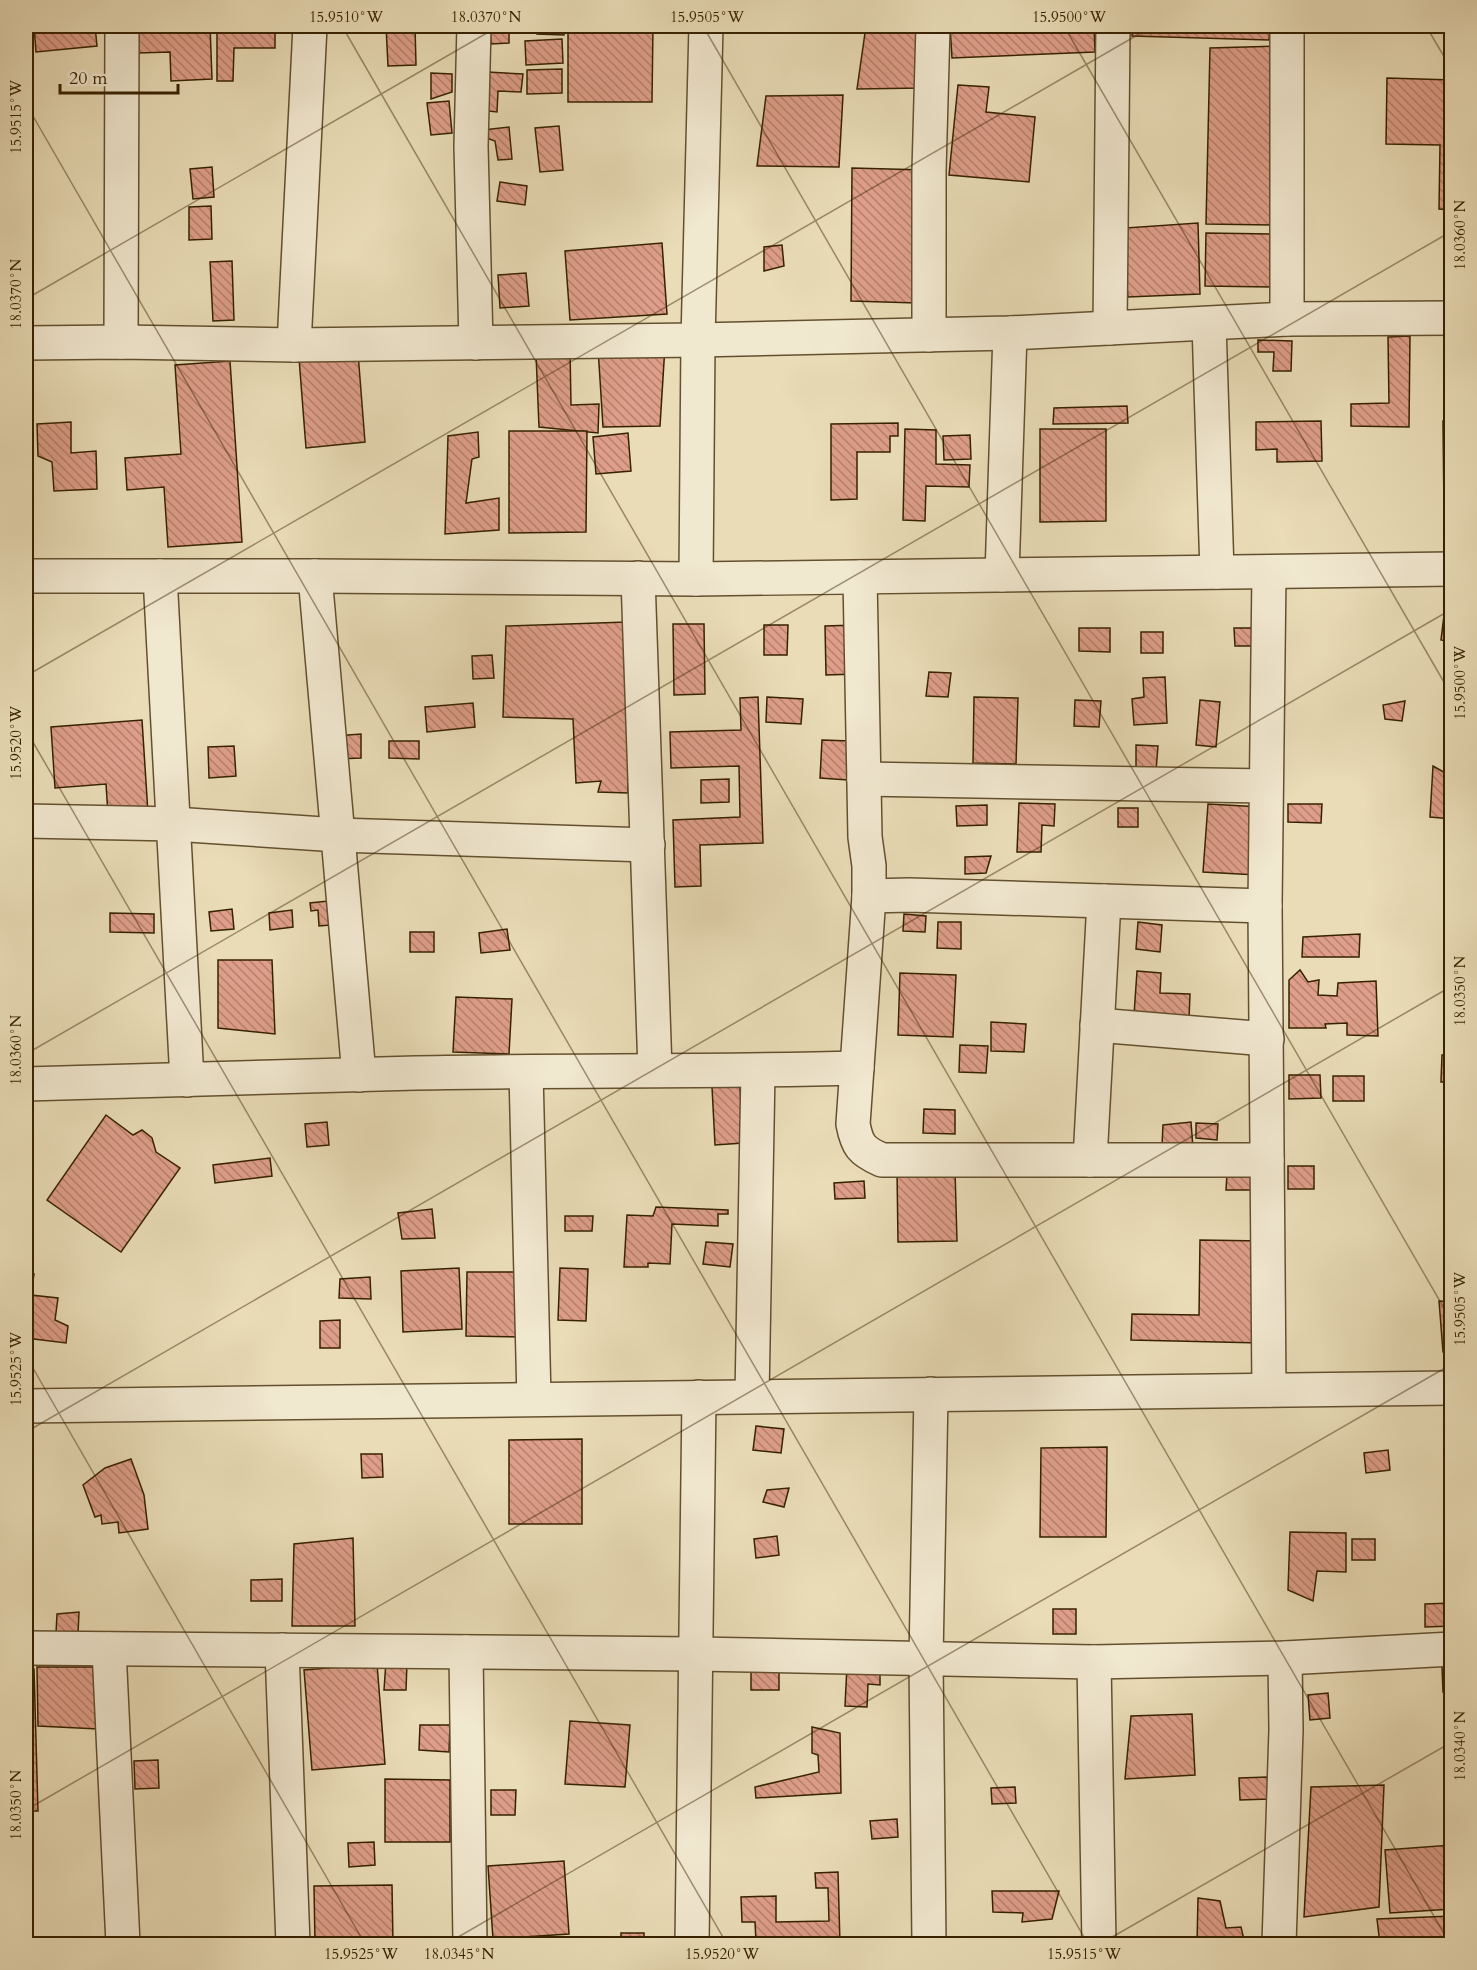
<svg xmlns="http://www.w3.org/2000/svg" width="1477" height="1970" font-family="Cardo,serif">
<defs>
<pattern id="building-back-hatch" width="6" height="6" patternUnits="userSpaceOnUse" patternTransform="scale(1.5)"><rect width="6" height="6" fill="#de9e89"/><path d="M-1 5l2 2M0 0l6 6M5-1l2 2" fill="none" stroke="#b5806e"/></pattern>
</defs>
<rect width="100%" height="100%" fill="#e9dcb7"/>
<filter id="stains"><feTurbulence type="fractalNoise" baseFrequency=".00333" numOctaves="4"/><feColorMatrix values="0 0 0 0 .2 0 0 0 0 .09 0 0 0 0 .02 0 0 0 .5 -.17"/></filter>
<radialGradient id="worn" r=".72"><stop offset=".6" stop-color="#630" stop-opacity="0"/><stop offset="1" stop-color="#630" stop-opacity=".3"/></radialGradient>
<g fill="url(#building-back-hatch)" stroke="#372101" stroke-width="1.5">
<polygon points="34,26 95,26 97,46 36,52"/>
<polygon points="137,26 210,26 212,79 171,81 170,52 138,53"/>
<polygon points="386,26 415,26 416,65 388,66"/>
<polygon points="490,26 509,26 509,43 491,44"/>
<polygon points="537,26 564,26 564,35 537,34"/>
<polygon points="568,26 653,26 652,102 568,102"/>
<polygon points="866,26 931,26 921,88 857,89"/>
<polygon points="950,26 1094,26 1095,52 952,58"/>
<polygon points="1133,26 1270,26 1269,40 1132,36"/>
<polygon points="217,28 275,28 275,48 234,48 233,81 217,81"/>
<polygon points="562,39 563,63 526,65 525,41"/>
<polygon points="1281,46 1275,225 1206,224 1210,48"/>
<polygon points="562,69 562,93 527,94 527,70"/>
<polygon points="487,72 523,74 521,92 498,91 497,112 489,111 485,98"/>
<polygon points="431,73 452,74 452,92 431,99"/>
<polygon points="1387,78 1452,80 1452,210 1439,209 1440,145 1386,144"/>
<polygon points="958,85 989,87 986,112 1035,117 1029,182 949,175"/>
<polygon points="843,95 839,167 757,166 766,96"/>
<polygon points="449,101 452,133 431,135 427,103"/>
<polygon points="559,126 563,170 540,172 535,128"/>
<polygon points="509,127 512,159 498,160 495,141 481,136 483,130"/>
<polygon points="212,167 214,197 193,199 190,169"/>
<polygon points="852,168 926,170 917,303 851,301"/>
<polygon points="500,182 527,186 525,205 497,201"/>
<polygon points="211,206 212,239 189,240 189,207"/>
<polygon points="1119,222 1126,228 1198,223 1200,294 1128,297"/>
<polygon points="1206,233 1274,234 1273,287 1205,286"/>
<polygon points="662,243 667,314 570,320 565,251"/>
<polygon points="782,245 784,266 764,271 764,247"/>
<polygon points="232,261 234,320 213,321 210,262"/>
<polygon points="526,273 529,306 500,308 498,275"/>
<polygon points="1410,336 1409,427 1351,426 1351,404 1389,403 1388,337"/>
<polygon points="1258,340 1292,341 1291,371 1273,371 1274,352 1258,352"/>
<polygon points="665,346 660,426 603,427 598,348"/>
<polygon points="570,349 571,405 599,404 598,433 539,427 536,354"/>
<polygon points="358,353 365,442 306,448 299,358"/>
<polygon points="230,361 242,542 168,547 164,487 127,490 125,458 181,454 175,365"/>
<polygon points="1127,406 1128,423 1053,424 1054,408"/>
<polygon points="1321,421 1322,461 1277,462 1277,449 1256,450 1256,422"/>
<polygon points="1443,421 1452,421 1452,511 1444,511"/>
<polygon points="71,422 71,453 96,451 97,489 54,491 52,462 38,456 37,424"/>
<polygon points="898,423 898,436 890,436 890,452 857,452 857,499 831,500 831,424"/>
<polygon points="905,429 936,430 936,464 970,465 969,487 926,486 925,521 903,520"/>
<polygon points="1040,429 1106,429 1106,521 1040,522"/>
<polygon points="509,431 587,431 586,532 509,533"/>
<polygon points="478,432 479,457 472,459 466,503 499,498 499,530 445,534 448,436"/>
<polygon points="628,433 631,471 596,474 593,437"/>
<polygon points="970,435 971,459 944,460 943,436"/>
<polygon points="1445,607 1452,608 1452,642 1441,640"/>
<polygon points="627,622 628,793 598,792 601,781 576,783 573,719 503,717 506,626"/>
<polygon points="673,624 704,624 705,694 674,695"/>
<polygon points="764,625 788,625 787,655 764,655"/>
<polygon points="856,625 856,674 826,675 825,626"/>
<polygon points="1079,628 1110,628 1110,652 1079,651"/>
<polygon points="1234,628 1254,628 1254,646 1235,646"/>
<rect x="1141" y="632" width="22" height="21"/>
<polygon points="492,655 494,678 473,679 472,656"/>
<polygon points="929,672 951,673 948,697 926,696"/>
<polygon points="1165,677 1167,723 1134,725 1132,699 1144,697 1143,678"/>
<polygon points="758,697 763,843 700,845 701,886 675,887 673,820 740,817 739,766 671,768 670,732 741,730 740,698"/>
<polygon points="767,697 803,699 801,724 766,722"/>
<polygon points="974,697 1018,698 1016,764 973,763"/>
<polygon points="1075,700 1101,701 1099,727 1074,726"/>
<polygon points="1200,700 1220,702 1216,747 1196,745"/>
<polygon points="1405,701 1402,721 1385,719 1383,705"/>
<polygon points="473,703 475,727 427,732 425,707"/>
<polygon points="142,720 148,813 108,815 106,784 55,788 51,727"/>
<polygon points="361,734 361,758 336,759 335,736"/>
<polygon points="822,740 850,741 848,780 820,778"/>
<polygon points="389,741 419,741 419,759 389,758"/>
<polygon points="1136,745 1158,746 1156,771 1136,770"/>
<polygon points="234,746 236,776 209,778 208,747"/>
<polygon points="1433,766 1447,774 1452,774 1452,819 1430,817"/>
<polygon points="729,779 729,802 701,803 701,780"/>
<polygon points="1019,803 1055,804 1054,826 1042,825 1041,852 1017,852"/>
<polygon points="1208,804 1261,807 1257,875 1203,872"/>
<polygon points="1288,804 1322,804 1321,823 1288,822"/>
<polygon points="987,805 987,825 957,826 956,806"/>
<rect x="1118" y="808" width="20" height="19"/>
<polygon points="991,856 986,873 965,874 965,857"/>
<polygon points="328,901 330,925 319,926 318,910 311,911 310,903"/>
<polygon points="232,909 234,929 211,931 209,912"/>
<polygon points="292,910 293,927 270,930 269,913"/>
<polygon points="110,913 154,914 154,933 110,932"/>
<polygon points="904,914 926,916 925,932 903,931"/>
<polygon points="938,922 961,922 961,949 937,948"/>
<polygon points="1138,922 1162,925 1160,952 1136,949"/>
<polygon points="507,929 510,950 481,953 479,933"/>
<rect x="410" y="932" width="24" height="20"/>
<polygon points="1360,934 1359,957 1302,957 1303,937"/>
<polygon points="218,960 272,960 275,1034 218,1028"/>
<polygon points="1300,970 1308,982 1319,980 1318,995 1337,996 1338,983 1376,981 1378,1036 1347,1035 1347,1023 1325,1024 1326,1028 1289,1028 1289,980"/>
<polygon points="1137,971 1161,973 1160,993 1190,994 1189,1019 1134,1015"/>
<polygon points="900,973 956,975 953,1037 898,1035"/>
<polygon points="456,997 512,999 509,1054 453,1052"/>
<polygon points="991,1022 1026,1024 1024,1052 991,1051"/>
<polygon points="960,1045 988,1046 986,1073 959,1072"/>
<polygon points="1442,1055 1452,1055 1452,1082 1441,1082"/>
<polygon points="1289,1075 1320,1075 1321,1098 1289,1099"/>
<rect x="1333" y="1076" width="31" height="25"/>
<polygon points="740,1086 743,1143 715,1145 712,1087"/>
<polygon points="924,1109 955,1110 955,1134 923,1133"/>
<polygon points="106,1115 133,1135 142,1130 152,1138 156,1152 180,1168 121,1252 47,1200"/>
<polygon points="327,1122 329,1145 307,1147 305,1124"/>
<polygon points="1191,1122 1193,1148 1162,1146 1163,1125"/>
<polygon points="1196,1123 1218,1124 1217,1140 1196,1138"/>
<polygon points="270,1158 272,1176 215,1183 213,1165"/>
<rect x="1288" y="1166" width="26" height="23"/>
<polygon points="955,1170 957,1241 898,1242 897,1171"/>
<polygon points="1253,1173 1253,1190 1226,1190 1227,1174"/>
<polygon points="864,1181 865,1198 835,1199 834,1183"/>
<polygon points="1445,1191 1452,1191 1452,1217 1446,1218"/>
<polygon points="656,1207 728,1210 728,1214 718,1214 718,1226 672,1224 670,1264 648,1263 648,1267 624,1267 627,1215 653,1216"/>
<polygon points="432,1209 435,1238 402,1239 398,1213"/>
<polygon points="565,1216 593,1216 592,1231 565,1231"/>
<polygon points="1200,1240 1263,1241 1261,1343 1131,1340 1132,1314 1199,1315"/>
<polygon points="706,1242 733,1244 730,1267 703,1264"/>
<polygon points="459,1268 462,1329 403,1332 401,1271"/>
<polygon points="560,1268 588,1269 586,1321 558,1320"/>
<polygon points="467,1272 522,1272 521,1337 466,1336"/>
<polygon points="26,1273 34,1274 31,1295 58,1298 55,1320 68,1326 66,1343 26,1338"/>
<polygon points="370,1277 371,1299 339,1298 340,1279"/>
<polygon points="1439,1301 1452,1302 1452,1351 1443,1352"/>
<polygon points="340,1320 340,1348 320,1348 320,1321"/>
<polygon points="756,1426 784,1429 781,1453 753,1450"/>
<polygon points="582,1439 582,1524 509,1524 509,1440"/>
<polygon points="1107,1447 1106,1537 1040,1537 1041,1448"/>
<polygon points="1388,1450 1390,1470 1366,1473 1364,1453"/>
<polygon points="361,1454 382,1454 383,1477 362,1478"/>
<polygon points="131,1459 144,1495 148,1529 119,1533 118,1522 102,1524 101,1515 95,1517 83,1485 105,1468"/>
<polygon points="789,1488 784,1507 763,1502 767,1490"/>
<polygon points="1290,1532 1346,1533 1346,1572 1317,1571 1313,1601 1288,1590"/>
<polygon points="777,1536 779,1555 756,1558 754,1539"/>
<polygon points="353,1538 355,1626 292,1626 294,1544"/>
<rect x="1352" y="1539" width="23" height="21"/>
<polygon points="282,1579 282,1601 251,1601 251,1580"/>
<polygon points="1452,1603 1452,1626 1425,1627 1425,1604"/>
<rect x="1053" y="1609" width="23" height="25"/>
<polygon points="79,1612 78,1634 56,1633 57,1614"/>
<rect x="751" y="1658" width="28" height="32"/>
<polygon points="386,1661 407,1663 406,1690 384,1690"/>
<polygon points="377,1664 385,1764 312,1770 304,1670"/>
<polygon points="847,1666 880,1667 880,1685 868,1684 867,1707 845,1706"/>
<polygon points="1452,1666 1452,1692 1443,1692 1442,1667"/>
<polygon points="37,1667 98,1667 98,1729 38,1726"/>
<polygon points="34,1669 38,1811 26,1811 26,1670"/>
<polygon points="1328,1693 1330,1718 1310,1720 1308,1695"/>
<polygon points="1192,1714 1195,1775 1125,1779 1131,1716"/>
<polygon points="570,1721 630,1725 625,1787 565,1784"/>
<polygon points="420,1725 450,1725 449,1752 419,1750"/>
<polygon points="812,1727 840,1733 841,1793 756,1798 755,1787 819,1772 818,1755 812,1753"/>
<polygon points="158,1760 159,1788 135,1789 134,1761"/>
<polygon points="1268,1777 1269,1799 1240,1800 1239,1778"/>
<polygon points="385,1779 450,1780 450,1842 385,1842"/>
<polygon points="1384,1785 1379,1907 1304,1917 1311,1787"/>
<polygon points="1015,1787 1016,1803 992,1804 991,1788"/>
<polygon points="491,1790 516,1790 515,1815 491,1815"/>
<polygon points="897,1819 898,1837 872,1839 870,1821"/>
<polygon points="374,1842 375,1865 349,1867 348,1843"/>
<polygon points="1452,1845 1452,1909 1390,1913 1385,1850"/>
<polygon points="564,1861 569,1934 493,1939 488,1866"/>
<polygon points="838,1872 840,1944 812,1944 812,1940 756,1941 755,1922 742,1922 741,1897 776,1896 776,1922 829,1921 828,1888 816,1888 815,1873"/>
<polygon points="392,1885 393,1944 315,1944 314,1886"/>
<polygon points="992,1891 1059,1891 1052,1919 1022,1922 1023,1913 993,1912"/>
<polygon points="1198,1898 1220,1901 1226,1928 1241,1927 1245,1944 1197,1944"/>
<polygon points="1452,1916 1452,1944 1380,1944 1377,1919"/>
<rect x="621" y="1933" width="23" height="11"/>
</g>
<g fill="none" stroke-linecap="round" stroke-linejoin="round">
<defs>
<g id="minor">
<polyline points="474,26 471,146 476,343"/>
<polyline points="1287,26 1287,319"/>
<polyline points="1209,324 1217,572"/>
<polyline points="1110,328 1113,26"/>
<polyline points="929,335 929,171 933,26"/>
<polyline points="121,342 122,26"/>
<polyline points="26,343 121,342 294,345 698,340 1010,333 1287,319 1452,318"/>
<polyline points="294,345 310,26"/>
<polyline points="1002,575 1010,333"/>
<polyline points="26,576 315,576 696,579 1452,569"/>
<polyline points="160,576 187,1080"/>
<polyline points="315,576 359,1075"/>
<path d="M860,577l5,260 4,29v30l-16,228c4,21 8,27 29,36h385"/>
<polyline points="638,578 655,1070"/>
<polyline points="696,579 698,340 706,26"/>
<polyline points="864,779 1266,786"/>
<polyline points="26,821 174,824 338,835 648,845"/>
<polyline points="869,896 909,895 1265,906"/>
<polyline points="1097,1025 1267,1039"/>
<polyline points="526,1072 534,1399"/>
<path d="M26,1084c130,-4 260,-8 390,-11 147,-3 294,-1 441,-5"/>
<polyline points="1090,1160 1104,901"/>
<polyline points="1269,1390 1265,906 1269,572"/>
<polyline points="752,1396 758,1071"/>
<polyline points="26,1406 1452,1388"/>
<polyline points="26,1648 696,1654 1094,1662 1285,1658 1452,1649"/>
<polyline points="109,1649 123,1944"/>
<polyline points="282,1650 293,1944"/>
<polyline points="466,1652 470,1944"/>
<polyline points="1094,1662 1099,1944"/>
<polyline points="692,1944 699,1397"/>
<polyline points="929,1944 926,1659 931,1394"/>
<polyline points="1279,1944 1286,1730 1285,1658"/>
</g>
</defs>
<use href="#minor" stroke="#64502e" stroke-width="36"/>
<use href="#minor" stroke="#f1e8d0" stroke-width="33"/>
</g>
<path fill="none" stroke="#372101" stroke-width="1.5" stroke-opacity="0.45" d="M342,26l1108,1918M703,26l749,1296M1064,26l388,670M1426,26l26,44M26,104l1062,1840M26,299l473,-273M26,676l1127,-650M26,730l701,1214M26,1054l1426,-823M26,1356l339,588M26,1432l1426,-823M26,1810l1426,-824M446,1944l1006,-580M1100,1944l352,-202"/>
<rect width="1477" height="1970" fill="none" stroke="#e9dcb7" stroke-width="66"/>
<path d="M60 84v9h118v-9" fill="none" stroke="#372101" stroke-width="3"/>
<text x="69" y="84" font-size="18" fill="#372101" stroke="#f1e8d0" stroke-width="4.5" paint-order="stroke">20 m</text>
<rect x="33" y="33" width="1411" height="1904" fill="none" stroke="#372101" stroke-width="2"/>
<g font-size="15" text-anchor="middle" fill="#372101">
<text x="346" y="22">15.9510°W</text>
<text x="486" y="22">18.0370°N</text>
<text x="707" y="22">15.9505°W</text>
<text x="1069" y="22">15.9500°W</text>
<text transform="translate(16 117) rotate(-90)" y="5">15.9515°W</text>
<text transform="translate(1460 235) rotate(-90)" y="5">18.0360°N</text>
<text transform="translate(16 294) rotate(-90)" y="5">18.0370°N</text>
<text transform="translate(1460 683) rotate(-90)" y="5">15.9500°W</text>
<text transform="translate(16 743) rotate(-90)" y="5">15.9520°W</text>
<text transform="translate(1460 991) rotate(-90)" y="5">18.0350°N</text>
<text transform="translate(16 1050) rotate(-90)" y="5">18.0360°N</text>
<text transform="translate(1460 1309) rotate(-90)" y="5">15.9505°W</text>
<text transform="translate(16 1369) rotate(-90)" y="5">15.9525°W</text>
<text transform="translate(1460 1746) rotate(-90)" y="5">18.0340°N</text>
<text transform="translate(16 1805) rotate(-90)" y="5">18.0350°N</text>
<text x="361" y="1959">15.9525°W</text>
<text x="459" y="1959">18.0345°N</text>
<text x="722" y="1959">15.9520°W</text>
<text x="1084" y="1959">15.9515°W</text>
</g>
<rect width="100%" height="100%" filter="url(#stains)"/>
<rect width="100%" height="100%" fill="url(#worn)"/>
</svg>
